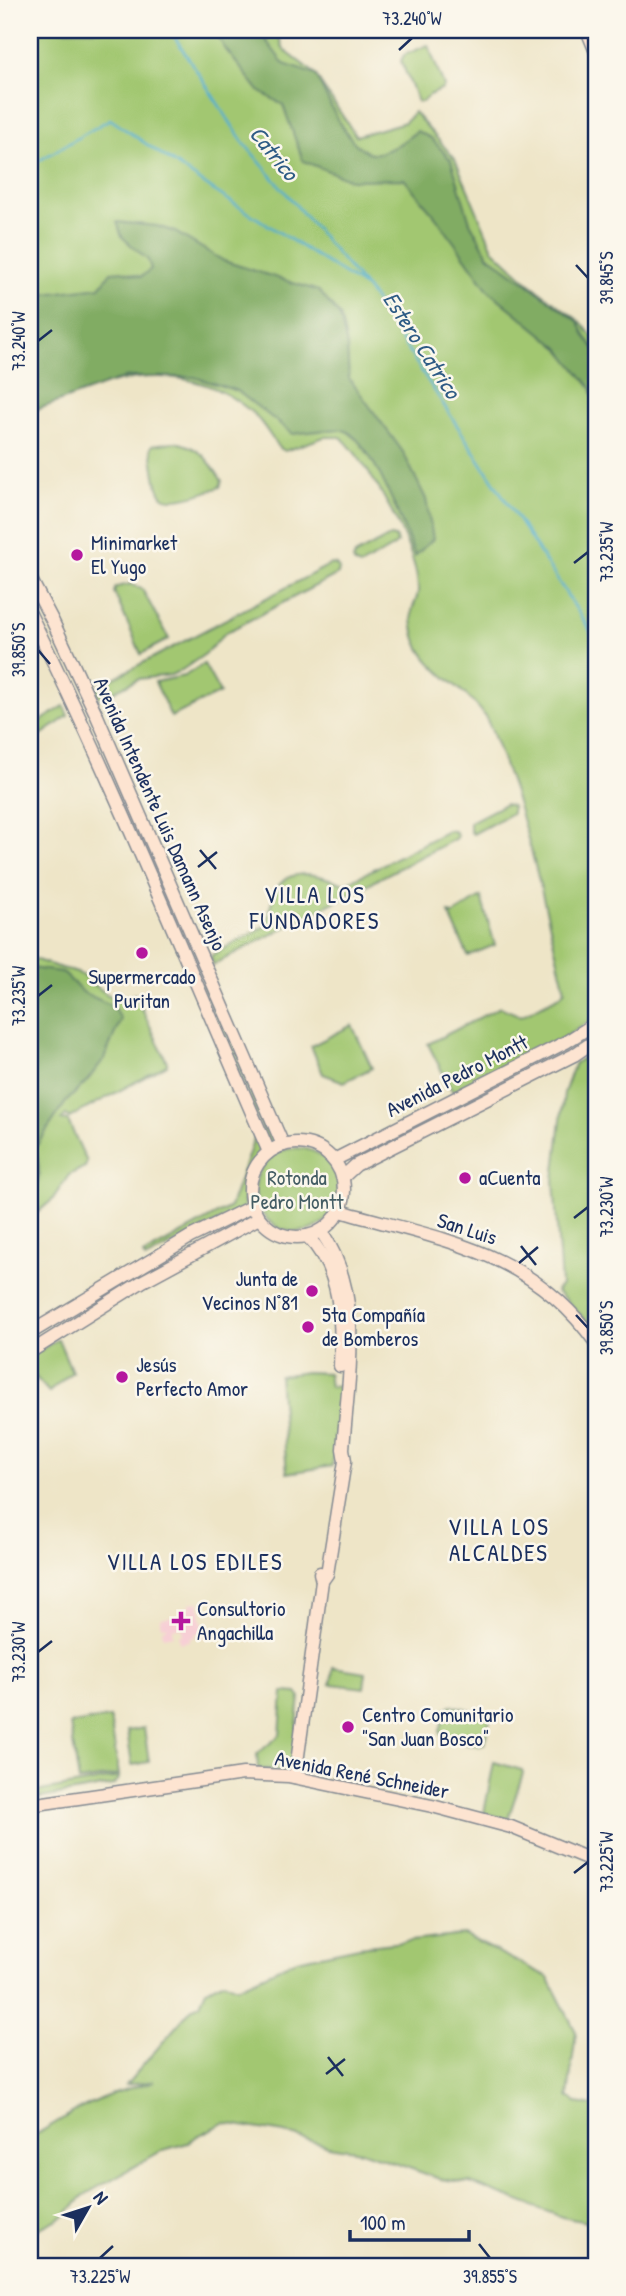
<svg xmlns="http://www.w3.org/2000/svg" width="626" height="2296" font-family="'Patrick Hand',sans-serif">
<rect width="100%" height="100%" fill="#fbf7ec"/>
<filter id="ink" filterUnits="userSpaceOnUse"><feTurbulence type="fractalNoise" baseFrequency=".0143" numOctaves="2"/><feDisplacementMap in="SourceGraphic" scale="14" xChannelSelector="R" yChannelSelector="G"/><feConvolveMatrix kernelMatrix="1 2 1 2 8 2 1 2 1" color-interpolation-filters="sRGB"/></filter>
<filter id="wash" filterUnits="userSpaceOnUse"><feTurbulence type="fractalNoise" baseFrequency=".00686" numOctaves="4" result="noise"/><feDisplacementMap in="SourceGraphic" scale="28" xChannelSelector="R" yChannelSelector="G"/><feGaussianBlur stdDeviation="1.57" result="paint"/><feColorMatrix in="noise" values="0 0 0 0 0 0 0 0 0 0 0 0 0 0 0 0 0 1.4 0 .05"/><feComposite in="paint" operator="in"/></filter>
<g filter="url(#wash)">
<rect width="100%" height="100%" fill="#eee5c7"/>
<polygon fill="#f7cfd5" points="199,1602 202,1624 205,1624 205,1638 202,1638 201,1633 195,1633 195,1637 190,1638 190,1641 180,1643 179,1635 183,1634 182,1627 172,1629 173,1635 163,1637 162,1629 167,1628 167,1626 161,1626 160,1618 186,1614 186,1608 189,1607 189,1603"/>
<g fill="#a2c771" stroke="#5e7b68" stroke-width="2">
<path d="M30,30h246l8,20 29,22 43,64 49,-14 9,-10 41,47 38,90 36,34 53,40 14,19v675l-31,20 -109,57 -5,-5 -23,-45 72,-37 21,9 39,-20 5,-6c-18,-74 -33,-149 -59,-220 -6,-16 -11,-34 -19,-50 -17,-31 -55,-44 -70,-78 -3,-7 -6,-23 -5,-31 1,-6 6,-13 6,-20 1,-40 -48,-126 -77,-154h-17l-39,14 -7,-4c-9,-13 -17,-28 -30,-38 -69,-57 -144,-26 -218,0z"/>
<polygon points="428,45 444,86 443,89 429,95 422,102 418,102 401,61 404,55"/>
<path d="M173,442c26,3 36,18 49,39l-2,6c-11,4 -45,17 -56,10 -9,-5 -11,-38 -13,-49l2,-3z"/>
<polygon points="390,536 395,537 397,543 394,546 360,566 355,564 353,560 355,555"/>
<polygon points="331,564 336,565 339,569 338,574 225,633 205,654 182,670 171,675 138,679 103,697 99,697 95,688"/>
<polygon points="130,584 142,589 169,639 141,654 114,592 116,587"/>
<polygon points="204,664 220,693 171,717 155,682 184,676"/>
<polygon points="64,706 68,716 30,743 30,728"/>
<polygon points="505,804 512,806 512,813 473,834 470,831 470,822"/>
<path d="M449,830l7,2 1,5 -4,3 -240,125 -2,-8 1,-2 54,-29c4,-12 4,-27 11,-38 15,-24 48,-11 68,-4z"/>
<polygon points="481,897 495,945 468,956 449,913 454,914"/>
<polygon points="30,958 80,974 116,1001 135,994 167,1062 167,1065 69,1118 66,1115 61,1120 68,1121 87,1162 85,1167 69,1175 52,1200 30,1219"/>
<polygon points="206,982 277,1140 270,1147 202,985"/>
<polygon points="352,1025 372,1068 344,1082 323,1074 311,1046"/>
<polygon points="596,1049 596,1333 575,1309 556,1291 561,1285 554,1180 564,1093 575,1063"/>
<polygon points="256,1133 262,1146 244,1186 244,1208 145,1259 143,1255 230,1207"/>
<circle cx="297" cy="1190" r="42"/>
<polygon points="58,1339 72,1372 49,1392 30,1371 30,1357"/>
<polygon points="306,1372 328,1373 330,1387 344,1386 342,1451 334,1454 332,1466 287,1473 279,1376"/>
<polygon points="333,1667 366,1672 364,1688 331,1684"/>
<polygon points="283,1692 297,1693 300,1697 292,1771 258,1769 257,1754 280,1735"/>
<polygon points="451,1705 487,1714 490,1719 484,1744 480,1746 448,1740 442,1736 440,1731 446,1709"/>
<polygon points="110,1718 119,1775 79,1781 70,1724"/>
<polygon points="144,1728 149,1762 132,1765 127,1731"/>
<polygon points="494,1762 522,1770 523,1773 508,1819 484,1813"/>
<polygon points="119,1777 118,1781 113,1785 30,1800 30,1793"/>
<polygon points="464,1935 548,1977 576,2032 568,2097 578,2103 596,2107 596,2224 562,2217 470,2183 440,2179 361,2151 328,2146 284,2133 224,2123 197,2136 188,2143 163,2150 86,2194 64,2216 30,2233 30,2138 79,2109 114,2093 154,2081 126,2085 193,2007 200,2004 206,1990 224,1981 237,1987 297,1960 359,1947"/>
</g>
<g fill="#81ac63" stroke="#4e6e60" stroke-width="2">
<path d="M213,30h45l26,34 32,11c10,20 35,84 62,78 15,-3 27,-13 39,-22l14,7 20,22 19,62 18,33 91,67 6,14 11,14v55l-5,-17 -32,-40 -70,-57 -53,-74 -32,-38 -53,1 -48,-19 -20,-56 -24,-14 -33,-41z"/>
<path d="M117,222l40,4 18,6 49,29 95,30 21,25 7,30 2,32 54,74 23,47 7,40 -18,17c-11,-27 -44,-119 -72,-126 -9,-2 -39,3 -50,4l-56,-43 -43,-14h-67l-97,35v-110l6,-7 64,-8 11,-15 11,-1 19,6 10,-8 -3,-9 -26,-23z"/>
<path d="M30,968l32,4 22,21 29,13 8,13 -17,40 -17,22 -21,21 -31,46c5,19 7,33 -5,49z"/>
</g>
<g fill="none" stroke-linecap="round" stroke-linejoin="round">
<g stroke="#50aece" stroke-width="2.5">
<polyline points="170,30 243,142 364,286"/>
<polyline points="30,166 110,119 213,190 366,288 382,310 590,630 596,651"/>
</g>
</g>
</g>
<g filter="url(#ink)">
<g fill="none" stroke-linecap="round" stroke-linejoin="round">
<defs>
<g id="secondary">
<polyline points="587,30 596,52"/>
<polyline points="30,578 53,622 97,716 283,1145"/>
<path d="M30,614c87,176 160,358 239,538"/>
<circle cx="297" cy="1190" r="47"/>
<polyline points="334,1160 566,1042 596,1023"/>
<polyline points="343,1177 356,1165 574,1055 596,1040"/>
<path d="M340,1211c102,29 190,39 256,132"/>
<path d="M321,1231c44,63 27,146 22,218l2,12 -18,113 -5,7"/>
<path d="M307,1236c35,35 35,84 33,130"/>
<polyline points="30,1333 190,1237 253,1206"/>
<polyline points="30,1352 143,1281 259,1218"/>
<polyline points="295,1777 322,1581 320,1573"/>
<polyline points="30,1805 243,1774 288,1776 432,1806 511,1827 596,1862"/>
</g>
</defs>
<use href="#secondary" stroke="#848a92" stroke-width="15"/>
<use href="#secondary" stroke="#fde4d1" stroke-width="12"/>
</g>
</g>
<path fill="none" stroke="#1b2f5e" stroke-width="2.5" d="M399,50l13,-12M576,265l12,13M38,341l14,-11M574,563l14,-11M38,650l12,14M200,850l16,19M198,867l19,-15M38,996l14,-11M574,1218l14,-11M521,1246l15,19M519,1263l19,-16M576,1315l12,13M38,1652l14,-11M574,1873l14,-11M328,2057l15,19M326,2074l19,-15M479,2244l11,14M100,2258l13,-12"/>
<g fill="#b5179e" stroke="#fbf7ec" stroke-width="2.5">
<circle cx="77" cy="555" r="7"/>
<circle cx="142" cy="953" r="7"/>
<circle cx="465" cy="1178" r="7"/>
<circle cx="312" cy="1291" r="7"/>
<circle cx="308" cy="1327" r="7"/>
<circle cx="122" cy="1377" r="7"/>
<path d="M177.5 1610.5h7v7h7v7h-7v7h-7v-7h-7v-7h7z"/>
<circle cx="348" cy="1727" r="7"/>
</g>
<g text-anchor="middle" stroke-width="5" stroke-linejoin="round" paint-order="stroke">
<g font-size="21" fill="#1b2f5e" stroke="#fbf7ec" text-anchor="start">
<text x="91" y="550">Minimarket<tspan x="91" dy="24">El Yugo</tspan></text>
<text x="142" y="984" text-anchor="middle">Supermercado<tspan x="142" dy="24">Puritan</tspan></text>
<text x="479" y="1185">aCuenta</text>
<text x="298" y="1286" text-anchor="end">Junta de<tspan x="298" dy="24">Vecinos N°81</tspan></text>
<text x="322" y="1322">5ta Compañía<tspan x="322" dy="24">de Bomberos</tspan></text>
<text x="136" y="1372">Jesús<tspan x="136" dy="24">Perfecto Amor</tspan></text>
<text x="197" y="1616">Consultorio<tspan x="197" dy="24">Angachilla</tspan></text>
<text x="362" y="1722">Centro Comunitario<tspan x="362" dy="24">"San Juan Bosco"</tspan></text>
</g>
<g font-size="21" fill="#1b2f5e" stroke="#fbf7ec">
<text transform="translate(160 814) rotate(66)" y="7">Avenida Intendente Luis Damann Asenjo</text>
<text transform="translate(457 1076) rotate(-27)" y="7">Avenida Pedro Montt</text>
<text transform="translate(467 1229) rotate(18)" y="7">San Luis</text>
<text transform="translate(362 1775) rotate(11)" y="7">Avenida René Schneider</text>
</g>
<g font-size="21" fill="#445d64" stroke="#fbf7ec">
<text x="297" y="1185">Rotonda<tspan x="297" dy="24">Pedro Montt</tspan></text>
</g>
<g font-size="23" font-style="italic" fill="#2e5b85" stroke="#fbf7ec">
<text transform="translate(274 153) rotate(51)" y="8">Catrico</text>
<text transform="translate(422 345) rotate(57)" y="8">Estero Catrico</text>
</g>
<g font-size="23" letter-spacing="2" fill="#1b2f5e" stroke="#fbf7ec">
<text x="315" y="903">VILLA LOS<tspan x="315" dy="26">FUNDADORES</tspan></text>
<text x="499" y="1535">VILLA LOS<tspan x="499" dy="26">ALCALDES</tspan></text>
<text x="195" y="1570">VILLA LOS EDILES</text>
</g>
</g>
<rect width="626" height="2296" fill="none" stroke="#fbf7ec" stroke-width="77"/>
<g transform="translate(88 2208) rotate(51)" stroke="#fbf7ec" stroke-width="5" paint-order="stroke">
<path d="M0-5L12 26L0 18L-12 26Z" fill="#1b2f5e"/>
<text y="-10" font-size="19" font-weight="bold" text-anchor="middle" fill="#1b2f5e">N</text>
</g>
<path d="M350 2230v10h119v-10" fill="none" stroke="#1b2f5e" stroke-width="3.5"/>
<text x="360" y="2230" font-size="21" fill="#1b2f5e" stroke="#fbf7ec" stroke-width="5" paint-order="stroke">100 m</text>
<rect x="38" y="38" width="550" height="2220" fill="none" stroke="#1b2f5e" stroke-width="2.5"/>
<g font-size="18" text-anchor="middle" fill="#1b2f5e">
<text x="412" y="25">73.240°W</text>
<text transform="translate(607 278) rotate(-90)" y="6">39.845°S</text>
<text transform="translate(19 341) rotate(-90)" y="6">73.240°W</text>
<text transform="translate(607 552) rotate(-90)" y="6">73.235°W</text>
<text transform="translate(19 650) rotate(-90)" y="6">39.850°S</text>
<text transform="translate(19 996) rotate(-90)" y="6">73.235°W</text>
<text transform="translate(607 1207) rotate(-90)" y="6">73.230°W</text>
<text transform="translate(607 1328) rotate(-90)" y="6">39.850°S</text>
<text transform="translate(19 1652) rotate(-90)" y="6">73.230°W</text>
<text transform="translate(607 1862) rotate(-90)" y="6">73.225°W</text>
<text x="100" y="2283">73.225°W</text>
<text x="490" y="2283">39.855°S</text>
</g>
</svg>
